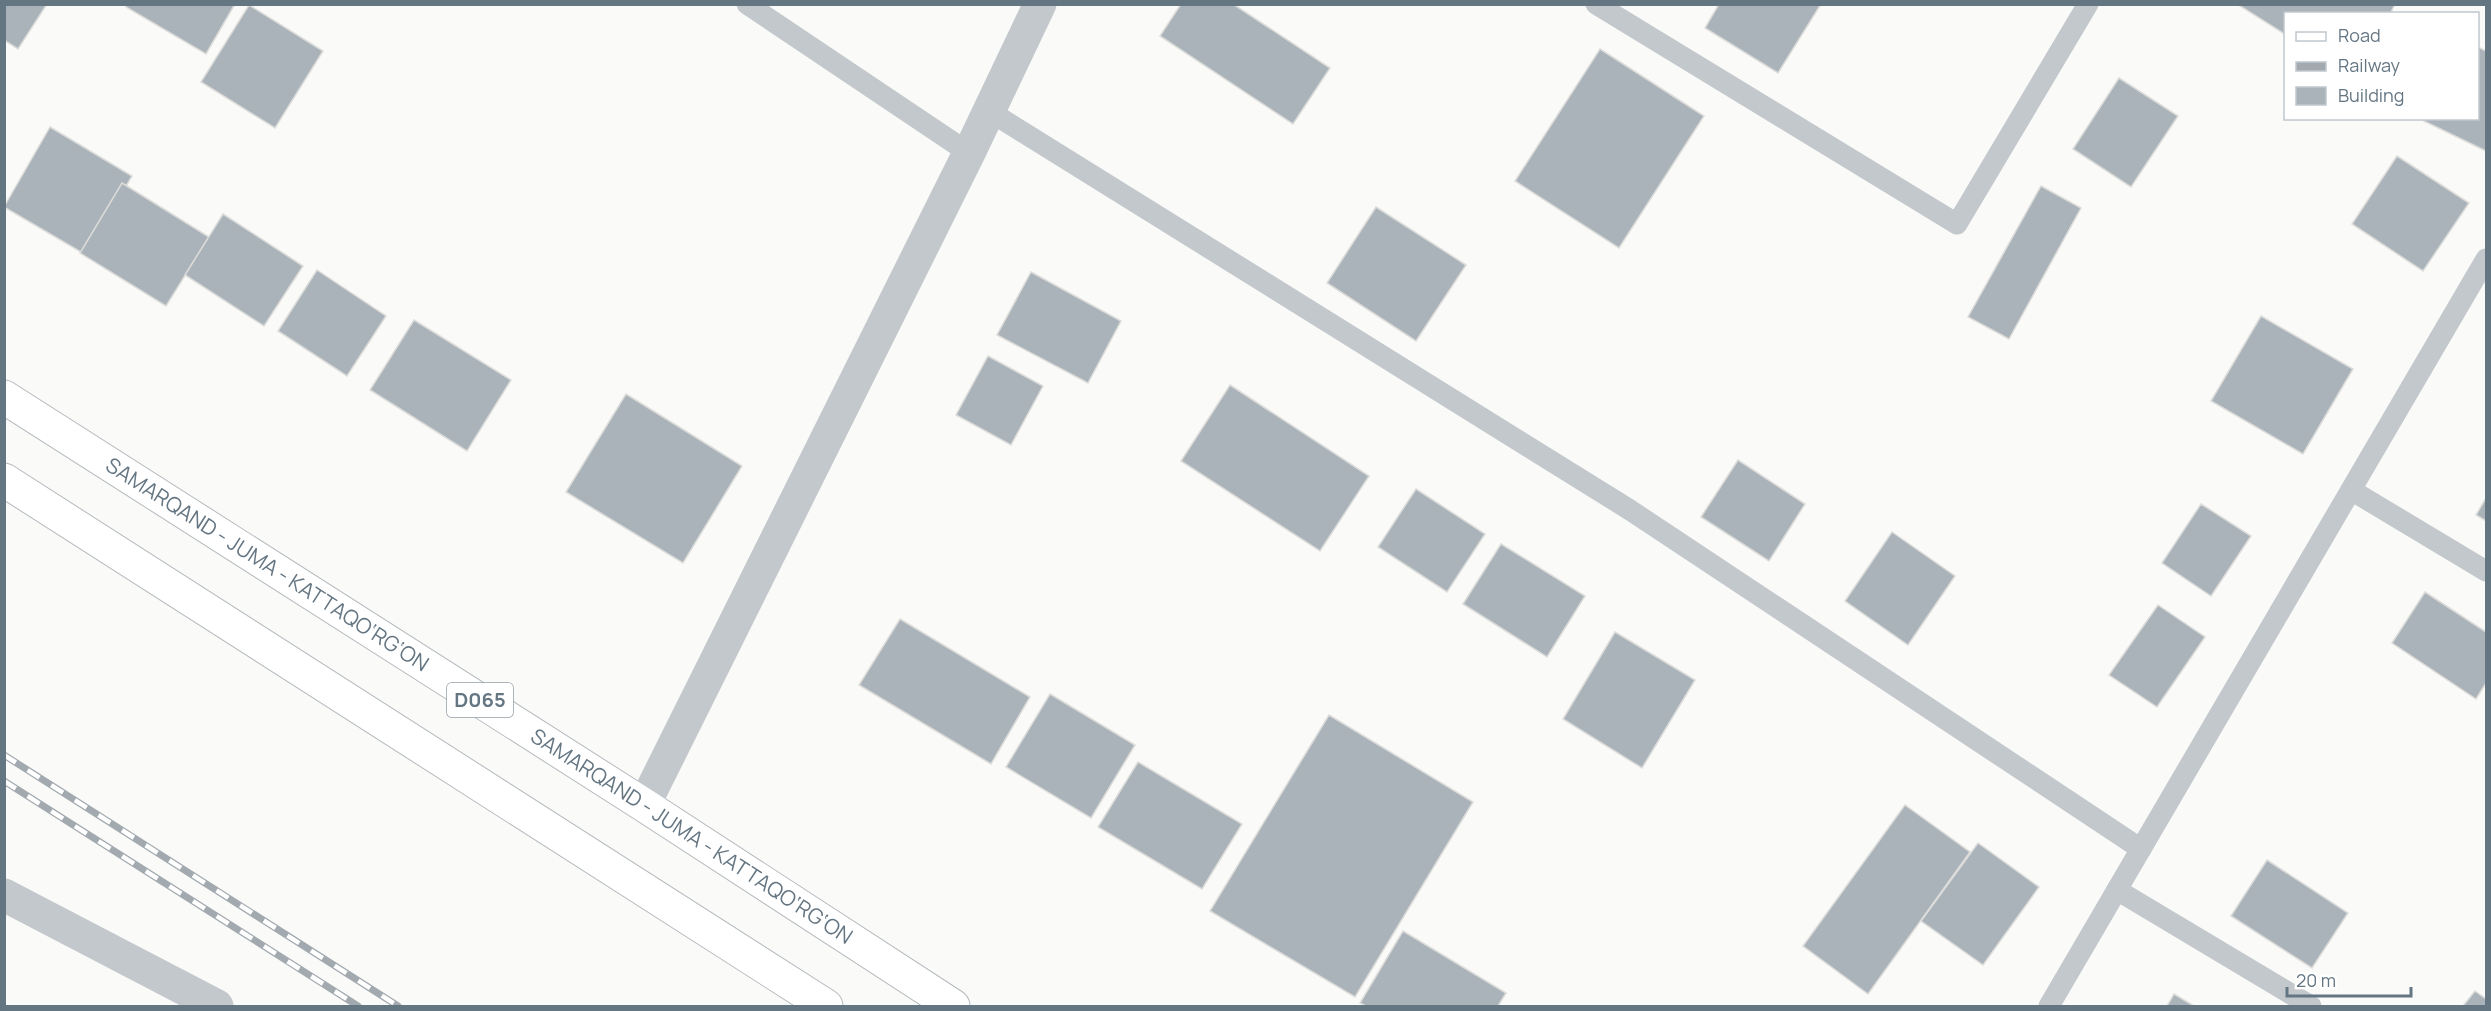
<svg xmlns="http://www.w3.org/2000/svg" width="2491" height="1011" font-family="Manrope,sans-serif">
<rect width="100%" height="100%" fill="#fafaf8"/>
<g fill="#aab3b9" stroke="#dcdcda" stroke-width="1.5">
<polygon points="4,4 47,4 18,49 4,40"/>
<polygon points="127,4 235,4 206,54 126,7"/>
<polygon points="1181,4 1233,4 1330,68 1293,124 1160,36"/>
<polygon points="1719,4 1821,4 1778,73 1705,28"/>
<polygon points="2237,4 2395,4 2390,14 2286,14 2286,35"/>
<polygon points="249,5 323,51 275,128 201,82"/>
<polygon points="2478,47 2486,51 2486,151 2424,121 2425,118 2478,118"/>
<polygon points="1600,49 1704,116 1619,248 1515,181"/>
<polygon points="2119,78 2178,116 2131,187 2073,149"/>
<polygon points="50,127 132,176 86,255 4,207"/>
<polygon points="2397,156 2469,203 2423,271 2352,224"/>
<polygon points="122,183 209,237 166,306 80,253"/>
<polygon points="2041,186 2081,208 2009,339 1968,317"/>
<polygon points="1376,207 1466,265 1416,341 1327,283"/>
<polygon points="223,214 303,266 264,326 185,275"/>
<polygon points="317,270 386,316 347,376 278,331"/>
<polygon points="1031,272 1121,321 1088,383 997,335"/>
<polygon points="2261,316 2353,369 2303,454 2211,401"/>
<polygon points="414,320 511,380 467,451 370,390"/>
<polygon points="988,356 1043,386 1011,445 956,415"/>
<polygon points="1230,385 1369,476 1320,551 1181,461"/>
<polygon points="626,394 742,466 683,563 566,492"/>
<polygon points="1738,460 1805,504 1769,561 1701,517"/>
<polygon points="1416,489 1485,534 1447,592 1378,547"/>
<polygon points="2486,498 2486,521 2476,515"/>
<polygon points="2201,504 2251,536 2211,596 2162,563"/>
<polygon points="1892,532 1955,576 1908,645 1845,601"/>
<polygon points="1501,544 1585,596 1547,657 1463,604"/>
<polygon points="2425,592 2486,632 2486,683 2476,699 2392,643"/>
<polygon points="2158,605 2205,637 2157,707 2109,675"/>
<polygon points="900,619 1030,697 991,764 859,685"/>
<polygon points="1615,632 1695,680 1642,768 1563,719"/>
<polygon points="1050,694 1135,745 1091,818 1006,767"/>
<polygon points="1329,715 1473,802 1355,997 1210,911"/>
<polygon points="1138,762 1242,824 1202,889 1098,827"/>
<polygon points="1905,805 1970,852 1868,994 1803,946"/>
<polygon points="1978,843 2039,887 1983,965 1921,921"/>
<polygon points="2267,860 2348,913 2312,968 2231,916"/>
<polygon points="1403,931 1506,993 1498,1006 1366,1006 1360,1003"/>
<polygon points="2475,991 2486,999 2486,1006 2463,1006"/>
<polygon points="2174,994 2194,1006 2167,1006"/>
</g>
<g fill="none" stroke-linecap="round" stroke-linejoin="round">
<defs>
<g id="primary">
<path id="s1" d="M4,397l640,408 309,201"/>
<polyline points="4,480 826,1006"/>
</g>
</defs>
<use href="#primary" stroke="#b5babe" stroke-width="35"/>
<g stroke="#c3c8cc" stroke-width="21">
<polyline points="747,4 969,153"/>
<polyline points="1596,4 1957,224 2088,4"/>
<polyline points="989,111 1630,510 2141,849"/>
<polyline points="2351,490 2486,571"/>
<polyline points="2117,890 2311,1006"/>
<polyline points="2049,1006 2486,259"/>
</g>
<g stroke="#c3c8cc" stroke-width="33">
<polyline points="644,805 969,153 1040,4"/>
<polyline points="4,895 217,1006"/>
</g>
<use href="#primary" stroke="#fff" stroke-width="33"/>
<defs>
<g id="rail">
<polyline points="4,755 398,1006"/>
<polyline points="4,781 358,1006"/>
</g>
</defs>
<use href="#rail" stroke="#a2aab0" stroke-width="7"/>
<use href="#rail" stroke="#fff" stroke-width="4.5" stroke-dasharray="14" stroke-linecap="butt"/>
</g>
<g text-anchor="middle" stroke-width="6" stroke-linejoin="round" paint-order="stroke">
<rect fill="#fff" stroke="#939fa8" stroke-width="1.5" x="447" y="683" width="66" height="34" rx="4.5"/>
<g font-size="20" font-weight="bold" fill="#657683">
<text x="480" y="707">D065</text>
</g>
<g font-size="21" fill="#657683" stroke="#fff">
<text dy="7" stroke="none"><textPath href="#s1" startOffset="312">SAMARQAND - JUMA - KATTAQO‘RG‘ON</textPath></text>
<text dy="7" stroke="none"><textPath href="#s1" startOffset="816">SAMARQAND - JUMA - KATTAQO‘RG‘ON</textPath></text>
</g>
</g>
<rect width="2491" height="1011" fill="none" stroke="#657683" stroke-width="12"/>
<rect x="2284" y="12" width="195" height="108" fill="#ffffff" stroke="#c1c8cd" stroke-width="1.5"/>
<rect x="2296" y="32" width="30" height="9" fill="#ffffff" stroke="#c1c8cd" stroke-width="1.5"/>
<text x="2338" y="42" font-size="18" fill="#657683">Road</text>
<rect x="2296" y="62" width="30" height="9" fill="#a2aab0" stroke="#c1c8cd" stroke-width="1.5"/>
<text x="2338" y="72" font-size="18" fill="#657683">Railway</text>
<rect x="2296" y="87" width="30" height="18" fill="#aab3b9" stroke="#c1c8cd" stroke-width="1.5"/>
<text x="2338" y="102" font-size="18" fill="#657683">Building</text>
<path d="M2287 987v9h124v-9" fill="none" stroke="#657683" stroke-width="3"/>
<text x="2296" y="987" font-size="18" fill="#657683" stroke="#ffffff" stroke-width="4.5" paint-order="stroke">20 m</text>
</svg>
